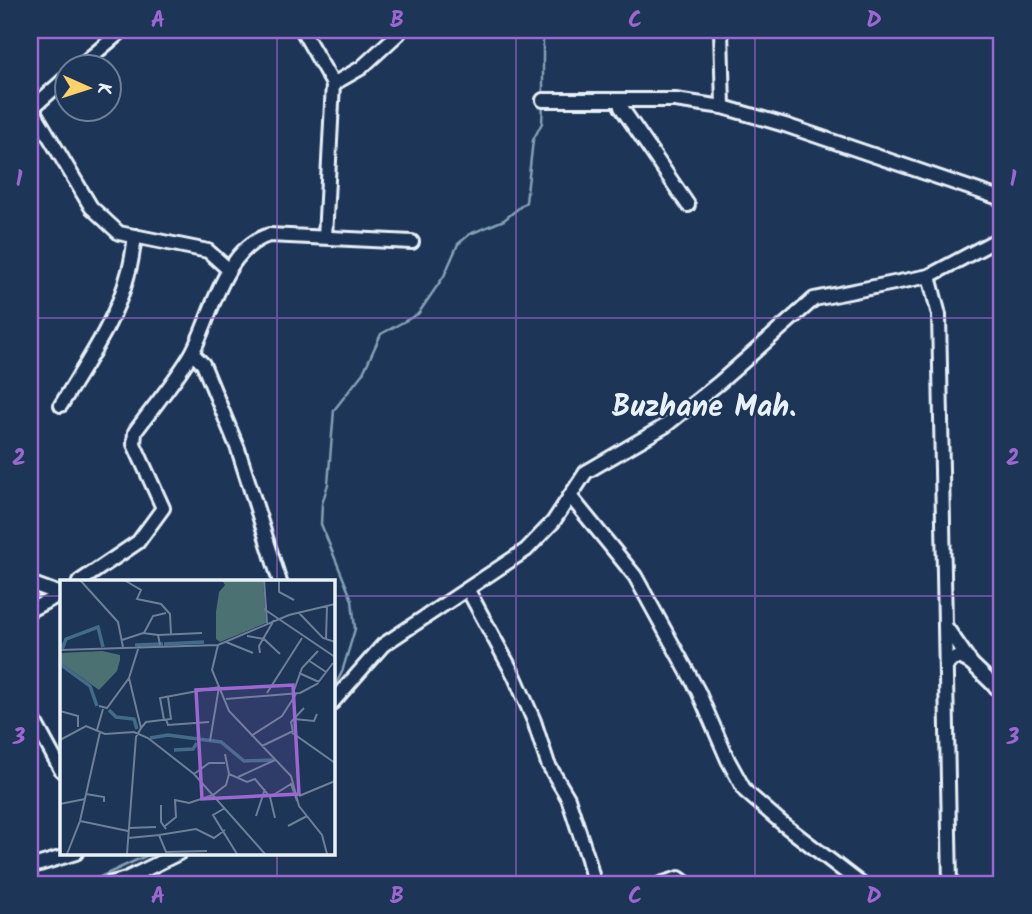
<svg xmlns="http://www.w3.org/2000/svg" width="1032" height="914" font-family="Kalam,sans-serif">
<rect width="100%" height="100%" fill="#1d3557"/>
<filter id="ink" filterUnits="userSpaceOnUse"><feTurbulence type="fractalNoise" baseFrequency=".0143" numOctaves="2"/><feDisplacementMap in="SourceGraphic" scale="14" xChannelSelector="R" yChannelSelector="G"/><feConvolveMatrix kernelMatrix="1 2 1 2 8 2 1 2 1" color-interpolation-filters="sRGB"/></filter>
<g filter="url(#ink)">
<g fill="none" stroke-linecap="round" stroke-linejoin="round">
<g stroke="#84a1b5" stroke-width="2.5">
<polyline points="543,30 543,96"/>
<polyline points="332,692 342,672 355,629 352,600 321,524 322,504 328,484 334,410 363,373 381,334 418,314 444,276 458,244 470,234 504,220 526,202 533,140 542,123 543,103"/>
<polyline points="77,884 100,877 152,853"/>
</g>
<defs>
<g id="minor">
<polyline points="302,30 333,84 325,237"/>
<polyline points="721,30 723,107"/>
<polyline points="80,66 123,30"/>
<polyline points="333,84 361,68 399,33"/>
<polyline points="30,97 32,108 91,207 119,233 208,251 228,269"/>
<polyline points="543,100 675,100 723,107 785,125 1002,199"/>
<polyline points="620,100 621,107 688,205"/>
<polyline points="30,110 66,78"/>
<polyline points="929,276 939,315 950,884"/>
<polyline points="192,353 203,364 238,449 280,582"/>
<path d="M61,405c24,-40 56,-86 67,-131 4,-12 5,-25 7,-38"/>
<polyline points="570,496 635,576 698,691 728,760 745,791 783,824 861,884"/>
<path d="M79,582l59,-40 25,-34 -29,-64 1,-12c19,-26 41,-52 57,-79 20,-37 31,-104 77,-118l143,7"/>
<polyline points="30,583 60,594"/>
<polyline points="468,590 515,677 534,721 548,764 568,798 588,859 592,875 589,884"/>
<polyline points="30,610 61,594"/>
<polyline points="946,627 971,663 960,657 952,659 947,665"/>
<polyline points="971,663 1002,693"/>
<polyline points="332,703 383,645 526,550 553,522 586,472 665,426 719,383 814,299 929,276 1002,237"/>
<polyline points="30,713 61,770"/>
<polyline points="30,867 76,853"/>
<polyline points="108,884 126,879 179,853"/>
<polyline points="660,884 679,878 687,884"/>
</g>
</defs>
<use href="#minor" stroke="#e8f1f8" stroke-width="18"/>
<use href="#minor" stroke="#1d3557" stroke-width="12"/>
</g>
</g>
<path fill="none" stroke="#9c67d0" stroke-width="2" stroke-opacity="0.55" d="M277,30v552M516,30v854M755,30v854M30,318h972M30,596h31M332,596h670M277,853v31"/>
<g text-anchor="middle" stroke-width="5" stroke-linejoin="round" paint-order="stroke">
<g font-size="30" font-weight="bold" fill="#e8f1f8" stroke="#1d3557">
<text x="704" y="416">Buzhane Mah.</text>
</g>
</g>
<g transform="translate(60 580)">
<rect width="275" height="275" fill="#1d3557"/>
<path d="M162,0h41l3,43 -46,19 -4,-3v-27l3,-20 6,-7zM42,71l18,4v5l-3,11 -18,19 -39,-28v-9z" fill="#4c7173"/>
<path fill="none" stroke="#426c89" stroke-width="3.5" d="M0,63l3,4 3,-8 32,-12 5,20M104,64l40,-2M75,65l28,-1M0,84l30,22 7,20M49,130l7,7 18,2 3,10M90,158l18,-3 53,7 23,19 29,-1M114,170l19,-1 4,-6"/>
<path fill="none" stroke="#6e8097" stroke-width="2" d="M20,0l38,42 5,25M64,0l17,10 -4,9 24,5 9,10 1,20M204,0l3,43M219,0v12l15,8M204,29l71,48M239,33l24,25 12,4M84,53l9,-17 13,-3M98,55l44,-2M187,56l17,3 16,15M266,59l1,-33M62,60l21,-7 15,2 2,10M166,62l27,11M158,65l-6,25 17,41 62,65 8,30 23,29 5,19M0,70l158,-5 71,-30 46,-11M200,73l-1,-7 15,-26M248,80l18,12M239,93l20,9M207,113l35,-55M233,113l9,-25 16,-17M166,119l74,-6 17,-9 16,-21M39,126l8,2 22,-30M0,131l18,5v11M106,139l2,6 41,-3M234,139l20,2 3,-7M104,140l-4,-22 59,-11 -9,54M81,148l5,-6 25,-3 -3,-22M37,150l6,-21M233,152l-2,-10 13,-14M191,156l31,-20 14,-22M0,160l26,-14 19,8 29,-2 14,6 46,36 71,80M202,166l29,-14 44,31M165,174l4,20 18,8 8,-3 15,18 21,-13 6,17M134,194l15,-11h16M178,197l37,-17M26,214l18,3v5M239,216l36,-15M210,217l5,21M0,224l25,-5M101,225v17l5,7M165,228l-12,7 24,39M196,236l9,-27M20,241l48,10M105,246l11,-9 -1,-17 14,3 24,-8 13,-10 3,-11M228,246l19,-10M68,248l28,-1M99,255l37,-6 18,9 11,-8M68,258l31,-3 7,17 41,-1M7,274l13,-33 20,-89M67,274l9,-117 5,-9 -12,-50 10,-32"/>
<path fill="#9c67d0" fill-opacity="0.15" stroke="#9c67d0" stroke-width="3.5" d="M233,105l6,109 -97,5 -6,-109z"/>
<rect width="275" height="275" fill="none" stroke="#e8f1f8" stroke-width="3.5"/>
</g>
<rect width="1032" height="914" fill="none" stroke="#1d3557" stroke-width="77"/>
<g transform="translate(88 88) rotate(93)"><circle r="33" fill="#1d3557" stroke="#6e8097" stroke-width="2"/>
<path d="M0-5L12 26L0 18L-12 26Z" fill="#ffd166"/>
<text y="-10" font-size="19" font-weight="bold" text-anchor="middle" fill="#e8f1f8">K</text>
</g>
<rect x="38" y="38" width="955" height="838" fill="none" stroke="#9c67d0" stroke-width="2.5"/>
<g font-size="23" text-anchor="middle" font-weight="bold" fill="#9c67d0">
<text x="158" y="27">A</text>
<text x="397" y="27">B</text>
<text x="635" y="27">C</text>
<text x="874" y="27">D</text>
<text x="19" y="186">1</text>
<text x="1013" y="186">1</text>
<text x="19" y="465">2</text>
<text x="1013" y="465">2</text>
<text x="19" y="744">3</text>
<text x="1013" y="744">3</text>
<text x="158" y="903">A</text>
<text x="397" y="903">B</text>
<text x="635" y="903">C</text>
<text x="874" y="903">D</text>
</g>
</svg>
